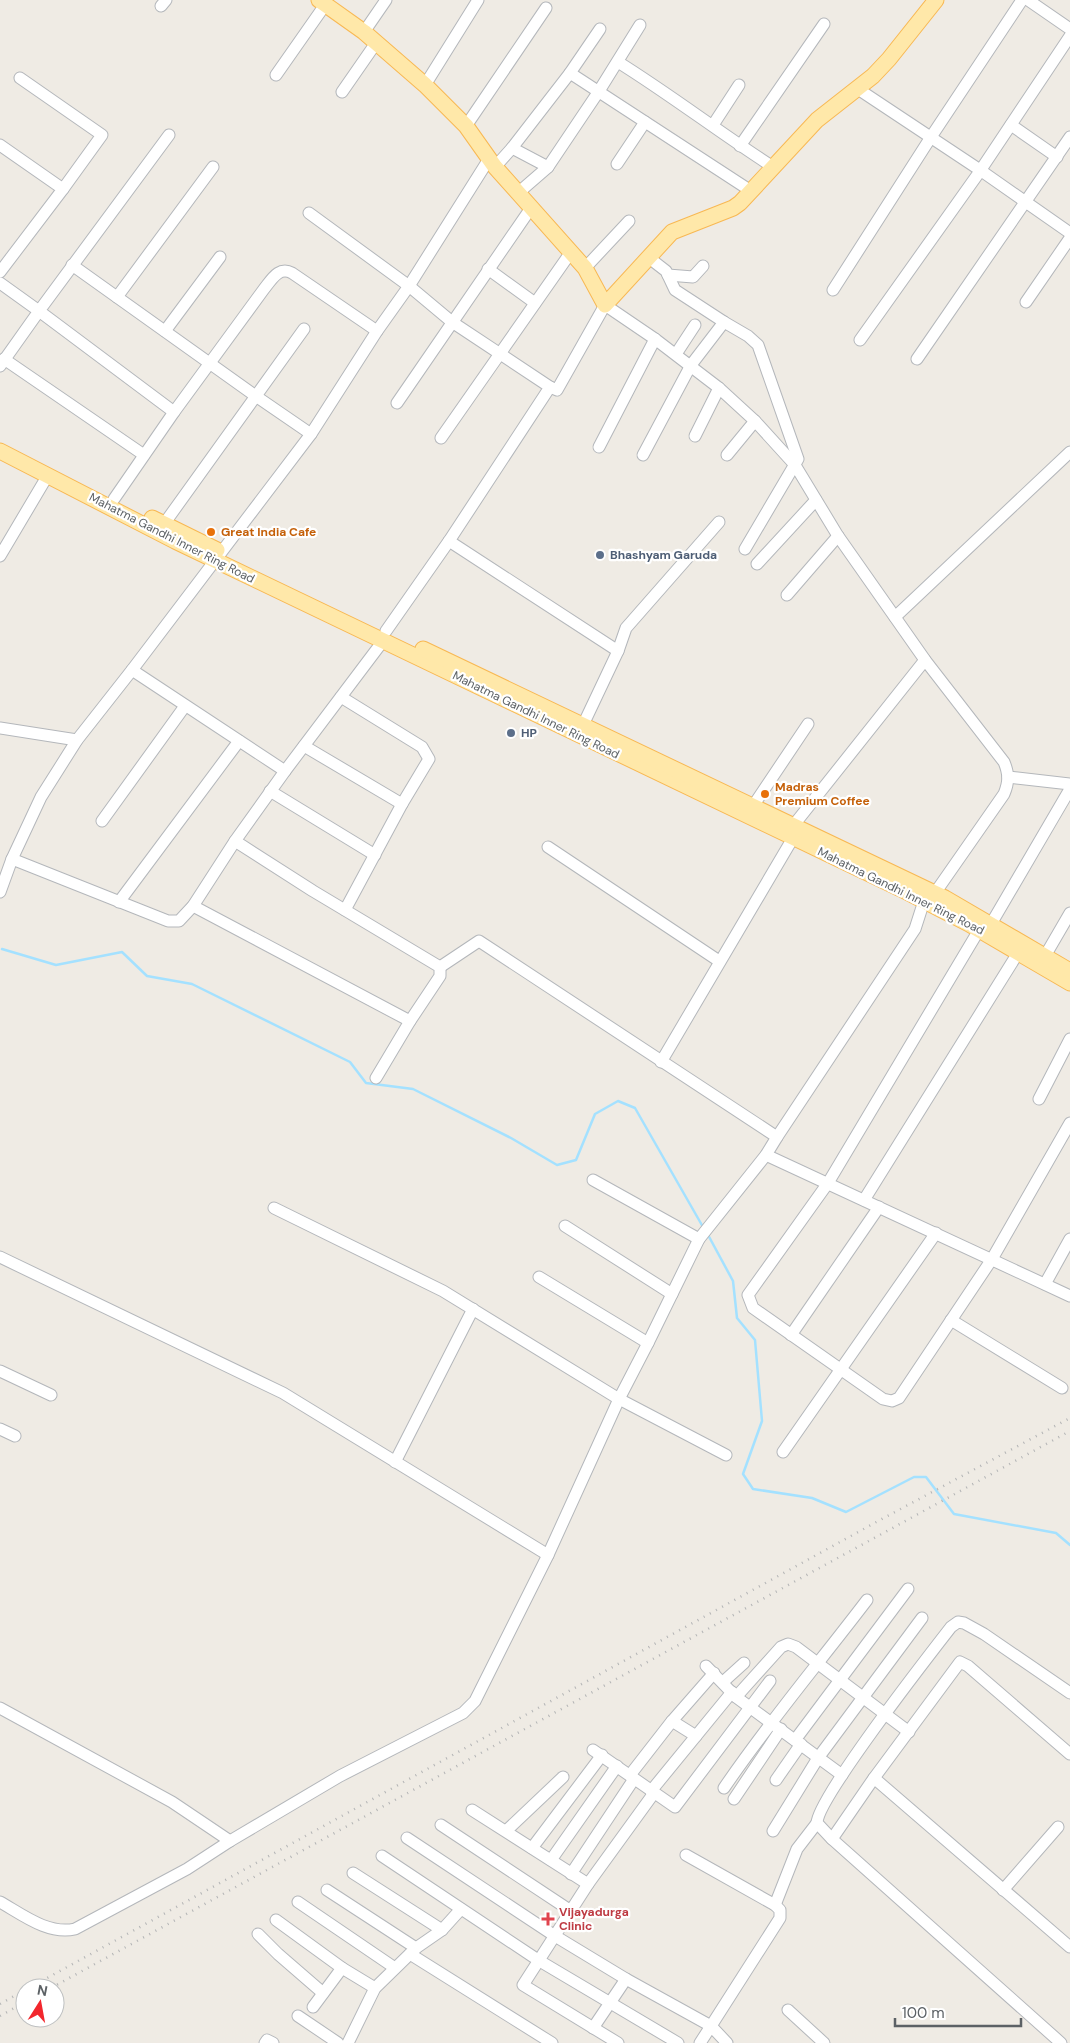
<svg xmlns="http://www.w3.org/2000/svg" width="1070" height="2043" font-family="'DM Sans',sans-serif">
<rect width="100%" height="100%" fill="#efebe4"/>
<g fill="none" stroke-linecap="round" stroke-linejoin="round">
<g stroke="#a4e1ff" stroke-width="2.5">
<polyline points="2,949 56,965 122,952 147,976 192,984 350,1062 366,1083 413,1089 511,1138 557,1165 576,1160 595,1114 618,1101 635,1108 703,1227"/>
<polyline points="707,1233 733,1281 737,1318 755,1340 762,1421 743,1474 753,1489 812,1498 846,1512 914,1477 926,1477 954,1514 1056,1533 1070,1545"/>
</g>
<defs>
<g id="minor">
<polyline points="1028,0 1070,29"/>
<polyline points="161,6 166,0"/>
<polyline points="364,32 386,0"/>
<path d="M618,62c53,33 102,71 155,105"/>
<polyline points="570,73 600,29"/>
<polyline points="276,75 325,5"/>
<polyline points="20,78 102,135 63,189"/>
<polyline points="425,85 478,0"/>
<polyline points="858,89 980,170 1070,233"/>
<polyline points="342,92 376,43"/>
<polyline points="713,125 739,85"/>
<polyline points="1011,125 1057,157"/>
<polyline points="466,126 546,8"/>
<path d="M169,135l-130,176 135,101 90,-123c8,-10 15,-23 28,-16l85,58"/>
<polyline points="0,145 63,189 0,272"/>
<polyline points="740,146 824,24"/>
<polyline points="512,148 548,167"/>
<polyline points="617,164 645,122"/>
<polyline points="495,167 512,148 570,73 751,191"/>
<polyline points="518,193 548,167 599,91 640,25"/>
<polyline points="309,213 409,286 452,322 550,387 449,541 386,631"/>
<polyline points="648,257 666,271 675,290 724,322 748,336 758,345 798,459 745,549"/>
<polyline points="72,265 257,397 311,434"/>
<polyline points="585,268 629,221"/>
<polyline points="488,269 535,303"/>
<polyline points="668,275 693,277 703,266"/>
<polyline points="0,283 39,311 0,366"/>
<polyline points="833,290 931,137 1022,0"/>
<polyline points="117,297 213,167"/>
<polyline points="1026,302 1070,238"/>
<polyline points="165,331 220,257"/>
<polyline points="860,340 978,174 1070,36"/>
<polyline points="676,354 695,325"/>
<polyline points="4,359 144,455"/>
<polyline points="917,359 1070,137"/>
<path d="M550,387l7,3 48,-85 50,34 64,49 36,33 40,44 43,71 87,124 79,102c5,12 5,20 0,32l-69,99"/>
<polyline points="397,403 531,208"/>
<polyline points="695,436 719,388"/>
<polyline points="441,438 571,252"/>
<polyline points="599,447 655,339"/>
<polyline points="643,455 691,365 724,322"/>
<polyline points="727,455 755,421"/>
<polyline points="114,499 174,412"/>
<polyline points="164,524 304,329"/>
<polyline points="449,541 618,651"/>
<polyline points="0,556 48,475"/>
<polyline points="757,564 816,500"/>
<polyline points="787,595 838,536"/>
<polyline points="895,617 1070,452"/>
<polyline points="583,725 618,651 626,628 719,522"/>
<polyline points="0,728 77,740"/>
<polyline points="304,746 402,804 429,759 422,747 341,697"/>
<polyline points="285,771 383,641"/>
<polyline points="1008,777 1070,784"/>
<polyline points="270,791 375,855"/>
<polyline points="753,806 808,724"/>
<polyline points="102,821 185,706"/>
<polyline points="793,826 925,660"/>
<polyline points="235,841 313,891 440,967 440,976 410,1021 376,1078"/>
<polyline points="548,847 719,961"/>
<polyline points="12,859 168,921 179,921 193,906 235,841 285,771 132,670"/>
<polyline points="0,892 12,859 41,797 77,740 132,670 311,434 377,331 409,286 489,159"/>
<polyline points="119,902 239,741"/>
<polyline points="193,906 410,1021"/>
<polyline points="345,910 402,804"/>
<polyline points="991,924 1070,789"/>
<polyline points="979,930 828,1183 748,1295 753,1308 883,1399 892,1401 899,1398 992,1259 1070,1123"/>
<polyline points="1045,956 1070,913"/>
<polyline points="661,1062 793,838"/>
<polyline points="1039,1099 1070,1039"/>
<polyline points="777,1137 915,929 924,901"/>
<polyline points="766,1155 1070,1296"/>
<polyline points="593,1180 699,1239"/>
<polyline points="864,1200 1018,953"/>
<polyline points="274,1208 443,1291 619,1399 726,1455"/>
<polyline points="565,1226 672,1294"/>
<polyline points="0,1257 283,1393 548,1555 619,1399 648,1343 699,1239 766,1155 777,1137 479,941 440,967"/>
<polyline points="539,1277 648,1343"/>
<polyline points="1045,1284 1070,1239"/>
<polyline points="951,1320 1062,1388"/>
<polyline points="791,1335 879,1207"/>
<polyline points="0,1371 51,1395"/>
<polyline points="0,1429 15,1436"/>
<polyline points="783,1452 936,1233"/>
<polyline points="395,1462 473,1309"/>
<polyline points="706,1666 736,1697 842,1775"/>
<polyline points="723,1682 744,1663"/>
<polyline points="736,1697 781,1647 788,1644 796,1647 909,1732"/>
<polyline points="0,1708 172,1802 230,1841"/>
<polyline points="672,1721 696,1736"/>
<polyline points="795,1740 908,1589"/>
<polyline points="593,1750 675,1807 770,1681"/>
<polyline points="630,1775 672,1721 714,1673"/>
<polyline points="874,1778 1070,1947"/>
<polyline points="776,1780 801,1744"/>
<path d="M724,1788c44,-65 95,-125 143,-188"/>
<polyline points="651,1791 732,1692"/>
<polyline points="734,1799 781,1729"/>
<polyline points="472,1810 588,1884"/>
<polyline points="441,1825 571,1911"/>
<polyline points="506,1831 563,1777"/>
<polyline points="773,1831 818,1758 922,1618"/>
<polyline points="407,1838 555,1936 626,1979 711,2026 780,1918 780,1910 775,1905 686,1855"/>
<path d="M832,1839l-15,-16c0,-24 113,-169 134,-196l7,-5 6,1 20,11 86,59"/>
<polyline points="532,1848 602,1755"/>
<polyline points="382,1856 538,1960 678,2043"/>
<polyline points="551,1860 617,1766"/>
<polyline points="353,1873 442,1930"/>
<polyline points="571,1874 634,1779"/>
<polyline points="327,1890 416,1948"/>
<polyline points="1003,1890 1058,1827"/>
<path d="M0,1902c23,13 48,33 75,27l112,-60 43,-28 110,-65 123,-63 12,-12 73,-146"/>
<polyline points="298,1902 395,1968"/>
<polyline points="775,1905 797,1849 817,1823"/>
<polyline points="276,1920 342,1968 375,1988"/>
<polyline points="258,1934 278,1954 323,1993"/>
<polyline points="410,1954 552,2043"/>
<polyline points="313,2007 342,1968"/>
<polyline points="788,2010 824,2043"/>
<polyline points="298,2016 338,2043"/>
<polyline points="593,2028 626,1979"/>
<polyline points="265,2043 267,2040 273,2043"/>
<polyline points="348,2043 375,1988 416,1948 442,1930 461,1909"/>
<polyline points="618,2043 523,1985 588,1884 654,1793"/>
<polyline points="700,2043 711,2026 727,2043"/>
<polyline points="1061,2043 832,1839 874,1778 960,1662 968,1666 1070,1754"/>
</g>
<g id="major">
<polyline points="319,0 364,32 425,85 466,126 495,167 585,268 605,305 672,232 733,208 740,203 817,120 873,76 889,59 936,0"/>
<polyline points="0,451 175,541 901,889 969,924 1070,983"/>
<polyline points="152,518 217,550"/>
<polyline points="423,649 945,898 1070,971"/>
</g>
</defs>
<use href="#minor" stroke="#b4b7bb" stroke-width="13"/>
<use href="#major" stroke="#f8b853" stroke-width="17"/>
<use href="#minor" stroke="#fff" stroke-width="11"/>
<use href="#major" stroke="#ffe8a9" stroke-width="15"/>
<g stroke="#b3b4b5" stroke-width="2.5" stroke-dasharray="1 6" stroke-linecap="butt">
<polyline points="29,1988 880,1520 1070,1418"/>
<polyline points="51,1988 1070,1431"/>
<polyline points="0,2004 25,1990"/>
<polyline points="0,2016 25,2002"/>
</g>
</g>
<g fill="#e8710a" stroke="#fff" stroke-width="2">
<circle cx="211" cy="532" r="5"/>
<circle cx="765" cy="794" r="5"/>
</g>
<g fill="#5c6f8a" stroke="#fff" stroke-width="2">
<circle cx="600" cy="555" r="5"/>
<circle cx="511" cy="733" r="5"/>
</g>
<path fill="#e0444e" stroke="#fff" stroke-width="2" d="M545.5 1911.5h5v5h5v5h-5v5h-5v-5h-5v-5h5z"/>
<g text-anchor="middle" stroke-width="4.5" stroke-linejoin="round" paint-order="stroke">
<g font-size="12" font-weight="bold" fill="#c56008" stroke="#fff" text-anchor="start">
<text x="221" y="536">Great India Cafe</text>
<text x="775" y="791">Madras<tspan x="775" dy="14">Premium Coffee</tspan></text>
</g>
<g font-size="12" fill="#5c6165" stroke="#fff">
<text transform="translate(172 538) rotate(27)" y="4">Mahatma Gandhi Inner Ring Road</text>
<text transform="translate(536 715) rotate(26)" y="4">Mahatma Gandhi Inner Ring Road</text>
<text transform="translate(901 891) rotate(26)" y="4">Mahatma Gandhi Inner Ring Road</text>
</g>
<g font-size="12" font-weight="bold" fill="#4e5e75" stroke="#fff" text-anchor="start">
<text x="610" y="559">Bhashyam Garuda</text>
<text x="521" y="737">HP</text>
</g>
<g font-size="12" font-weight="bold" fill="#be3a42" stroke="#fff" text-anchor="start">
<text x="559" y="1916">Vijayadurga<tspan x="559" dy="14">Clinic</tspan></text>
</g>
</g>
<g transform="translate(40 2003) rotate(11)"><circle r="24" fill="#ffffff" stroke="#bec0c1"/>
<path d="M0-4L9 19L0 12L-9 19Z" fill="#f2272d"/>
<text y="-8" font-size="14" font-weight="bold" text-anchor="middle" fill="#5c6165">N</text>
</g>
<path d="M895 2018v8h126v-8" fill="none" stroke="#5c6165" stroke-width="2.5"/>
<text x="902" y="2018" font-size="15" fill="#5c6165" stroke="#ffffff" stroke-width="4" paint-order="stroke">100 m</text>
</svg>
